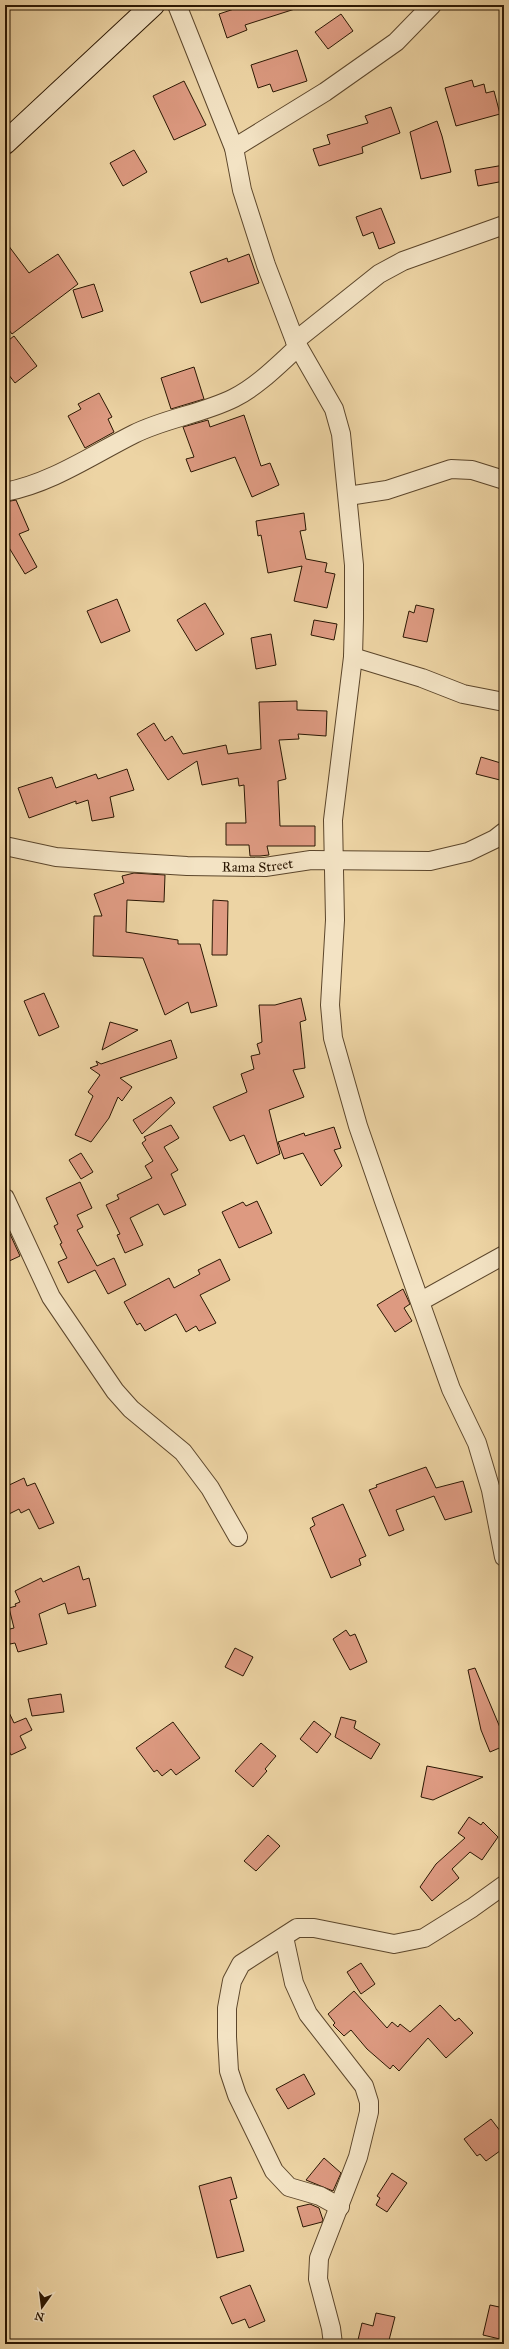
<svg xmlns="http://www.w3.org/2000/svg" width="509" height="2349" font-family="'IM FELL Great Primer',serif">
<rect width="100%" height="100%" fill="#edd4a4"/>
<filter id="stains"><feTurbulence type="fractalNoise" baseFrequency=".005" numOctaves="4"/><feColorMatrix values="0 0 0 0 .2 0 0 0 0 .09 0 0 0 0 .02 0 0 0 .5 -.17"/></filter>
<radialGradient id="worn" r=".72"><stop offset=".6" stop-color="#630" stop-opacity="0"/><stop offset="1" stop-color="#630" stop-opacity=".3"/></radialGradient>
<g fill="#dd9a81" stroke="#2b1703">
<polygon points="246,5 297,5 298,8 245,25 247,30 227,38 219,14"/>
<polygon points="341,14 353,31 328,49 315,32"/>
<polygon points="297,50 307,81 273,92 270,84 258,88 251,65"/>
<polygon points="472,80 474,87 484,84 486,93 494,91 500,114 456,126 445,88"/>
<polygon points="184,81 206,125 174,140 153,96"/>
<polygon points="391,107 400,133 362,147 363,153 319,166 313,149 330,144 327,135 368,123 365,116"/>
<polygon points="437,121 442,136 451,172 421,179 410,132"/>
<polygon points="134,150 147,172 123,186 110,163"/>
<polygon points="504,165 504,181 478,186 475,170"/>
<polygon points="381,208 395,243 379,249 373,232 363,236 356,217"/>
<polygon points="5,241 29,273 58,254 78,284 12,334 5,325"/>
<polygon points="249,254 259,283 201,303 190,272 227,258 228,262"/>
<polygon points="94,284 103,311 82,318 73,290"/>
<polygon points="14,336 37,366 15,383 5,370 5,343"/>
<polygon points="194,367 204,399 171,409 161,378"/>
<polygon points="99,393 112,417 108,419 114,432 85,448 68,416 81,409 78,404"/>
<polygon points="244,415 261,466 270,463 279,485 252,497 235,457 191,472 186,459 194,457 183,427 208,420 210,427"/>
<polygon points="16,500 29,530 19,534 37,567 25,574 5,541 5,502"/>
<polygon points="304,513 306,530 300,531 306,559 327,563 325,572 335,574 327,608 294,601 302,566 268,573 261,535 258,536 256,521"/>
<polygon points="117,599 130,631 101,643 87,611"/>
<polygon points="205,603 224,634 196,651 177,620"/>
<polygon points="416,605 434,609 427,642 403,637 409,611 414,613"/>
<polygon points="314,620 337,624 334,640 311,635"/>
<polygon points="271,634 276,665 256,669 251,638"/>
<polygon points="297,701 297,710 327,711 326,736 298,734 299,739 279,740 286,779 278,781 280,826 315,826 315,846 267,846 269,855 260,856 250,856 249,845 226,845 226,823 246,823 244,785 239,786 238,778 202,785 197,761 168,780 137,734 154,723 165,741 172,736 183,754 226,745 228,754 261,749 259,702"/>
<polygon points="481,757 504,764 504,781 476,774"/>
<polygon points="127,769 134,790 110,797 114,817 92,821 88,800 76,804 76,801 29,818 18,788 52,777 56,788 96,774 98,779"/>
<polygon points="134,873 165,875 164,902 127,900 126,932 178,940 178,944 200,944 217,1006 191,1013 188,1002 165,1015 143,958 93,956 94,916 102,916 94,894 124,883 122,876"/>
<polygon points="213,900 228,901 227,955 212,955"/>
<polygon points="44,993 59,1027 39,1036 24,1001"/>
<polygon points="301,998 306,1020 300,1022 305,1068 293,1070 304,1097 269,1110 280,1154 257,1164 244,1135 230,1141 213,1107 247,1092 241,1074 254,1069 251,1056 260,1054 257,1044 262,1042 259,1005 275,1005"/>
<polygon points="110,1022 138,1030 102,1050"/>
<polygon points="171,1040 177,1058 120,1078 132,1087 122,1101 118,1097 109,1118 91,1142 75,1135 93,1096 88,1092 100,1075 90,1068 98,1065 96,1061 101,1064"/>
<polygon points="171,1097 175,1103 142,1134 133,1120"/>
<polygon points="171,1125 179,1138 164,1147 178,1170 171,1174 186,1205 164,1215 158,1204 130,1218 143,1245 125,1253 117,1235 120,1234 106,1205 119,1199 117,1195 152,1178 145,1166 153,1161 142,1143 146,1140 144,1137"/>
<polygon points="334,1127 341,1148 334,1150 342,1166 321,1186 303,1153 284,1159 278,1142 304,1133 305,1136"/>
<polygon points="81,1153 93,1172 81,1179 69,1160"/>
<polygon points="80,1182 92,1208 77,1215 83,1227 77,1230 97,1266 114,1258 126,1285 108,1294 95,1270 68,1283 58,1262 67,1258 60,1244 62,1243 54,1226 58,1224 46,1198"/>
<polygon points="257,1201 272,1233 239,1248 222,1212 243,1202 246,1206"/>
<polygon points="5,1223 20,1256 5,1263"/>
<polygon points="220,1259 230,1280 200,1295 216,1323 199,1331 196,1326 186,1332 176,1314 145,1331 140,1323 137,1325 124,1302 169,1278 174,1288 200,1274 198,1270"/>
<polygon points="403,1289 410,1304 404,1308 412,1321 395,1332 377,1305"/>
<polygon points="426,1467 436,1488 463,1481 472,1512 445,1520 434,1496 396,1510 404,1530 389,1536 369,1490 377,1487 376,1485"/>
<polygon points="24,1478 27,1486 35,1483 54,1523 39,1529 29,1509 21,1513 19,1509 5,1516 5,1487"/>
<polygon points="343,1504 366,1556 359,1559 361,1565 331,1578 310,1528 315,1525 312,1518"/>
<polygon points="79,1566 83,1580 89,1578 96,1606 68,1614 65,1603 39,1614 47,1644 18,1652 15,1643 10,1644 6,1630 14,1628 9,1608 16,1606 15,1604 20,1602 15,1591 41,1578 43,1582"/>
<polygon points="346,1630 350,1636 355,1634 367,1662 350,1670 333,1639"/>
<polygon points="235,1648 253,1657 243,1676 225,1667"/>
<polygon points="475,1668 504,1737 504,1746 490,1752 481,1730 468,1670"/>
<polygon points="61,1694 64,1712 32,1716 28,1699"/>
<polygon points="5,1704 14,1723 26,1718 32,1730 20,1736 26,1748 11,1755 5,1743"/>
<polygon points="341,1717 356,1721 354,1728 380,1744 371,1759 335,1737"/>
<polygon points="314,1721 331,1734 317,1753 300,1739"/>
<polygon points="173,1722 200,1758 176,1775 171,1769 162,1776 157,1770 154,1772 136,1748"/>
<polygon points="261,1743 276,1756 265,1769 267,1771 253,1787 235,1771"/>
<polygon points="427,1766 483,1777 433,1800 421,1797"/>
<polygon points="469,1817 481,1825 483,1822 498,1837 482,1860 470,1852 452,1869 459,1878 432,1901 420,1887 436,1864 465,1838 458,1833"/>
<polygon points="268,1835 280,1846 256,1871 244,1861"/>
<polygon points="361,1963 375,1984 361,1994 347,1972"/>
<polygon points="354,1991 387,2028 392,2022 398,2027 400,2024 410,2032 440,2005 455,2021 459,2018 473,2033 446,2058 428,2038 399,2071 393,2065 390,2069 367,2049 351,2030 344,2036 333,2025 335,2023 328,2014"/>
<polygon points="304,2074 315,2094 288,2109 276,2089"/>
<polygon points="491,2119 504,2136 504,2148 486,2161 480,2154 477,2156 464,2139"/>
<polygon points="324,2158 341,2173 333,2191 306,2180"/>
<polygon points="392,2173 407,2183 387,2212 376,2205 380,2198 377,2196"/>
<polygon points="231,2177 237,2198 230,2200 244,2251 217,2258 199,2186"/>
<polygon points="310,2204 319,2208 323,2220 322,2222 303,2227 297,2207"/>
<polygon points="250,2285 265,2321 249,2328 245,2319 232,2324 220,2297"/>
<polygon points="490,2305 504,2308 504,2340 483,2335"/>
<polygon points="376,2313 395,2317 388,2344 357,2344 362,2323 373,2326"/>
</g>
<g fill="none" stroke-linecap="round" stroke-linejoin="round">
<defs>
<g id="minor">
<polyline points="177,5 234,148 242,190 266,265 295,341 334,409 341,434 354,565 354,618 353,657 333,820 335,920 330,1005 333,1038 358,1126 384,1201 451,1389 477,1443 491,1490 504,1557"/>
<polyline points="234,148 325,92 396,42 432,5"/>
<polyline points="295,341 379,274 403,261 504,225"/>
<path d="M5,492c47,-9 87,-37 129,-58 32,-16 68,-20 100,-36 24,-12 44,-33 64,-51"/>
<polyline points="348,496 387,490 451,469 472,470 504,480"/>
<polyline points="353,657 422,678 463,694 504,702"/>
<path id="s1" d="M5,846l51,11 66,5 65,4 78,1 46,-7 119,1 38,-9 27,-13 9,-7"/>
<polyline points="5,1198 51,1297 115,1391 131,1409 183,1452 210,1488 238,1537"/>
<polyline points="421,1301 504,1255"/>
<polyline points="284,1937 294,1983 308,2014 364,2086 369,2102 369,2112 358,2157 319,2258 318,2279 331,2328 333,2344"/>
<polyline points="340,2207 320,2196 289,2187 274,2171 237,2095 229,2071 227,2037 227,2008 232,1981 241,1964 297,1928 314,1928 394,1944 424,1938 472,1908 504,1885"/>
</g>
<polyline id="secondary" points="5,143 153,5"/>
</defs>
<use href="#minor" stroke="#5c462b" stroke-width="20"/>
<use href="#secondary" stroke="#2b1703" stroke-width="24"/>
<use href="#minor" stroke="#f3e3c4" stroke-width="18"/>
<use href="#secondary" stroke="#f3e3c4" stroke-width="22"/>
</g>
<g text-anchor="middle" stroke-width="3" stroke-linejoin="round" paint-order="stroke">
<g font-size="14" fill="#2b1703" stroke="#f3e3c4">
<text dy="5" stroke="none"><textPath href="#s1" startOffset="254">Rama Street</textPath></text>
</g>
</g>
<rect width="509" height="2349" fill="none" stroke="#edd4a4" stroke-width="20"/>
<rect x="6" y="6" width="497" height="2337" fill="none" stroke="#2b1703" stroke-width="2"/>
<rect x="10" y="10" width="489" height="2329" fill="none" stroke="#2b1703"/>
<g transform="translate(42 2307) rotate(194)" stroke="#f3e3c4" stroke-width="3" paint-order="stroke">
<path d="M0-3L7 15L0 10L-7 15Z" fill="#2b1703"/>
<text y="-6" font-size="11" font-weight="bold" text-anchor="middle" fill="#2b1703">N</text>
</g>
<rect width="100%" height="100%" filter="url(#stains)"/>
<rect width="100%" height="100%" fill="url(#worn)"/>
</svg>
